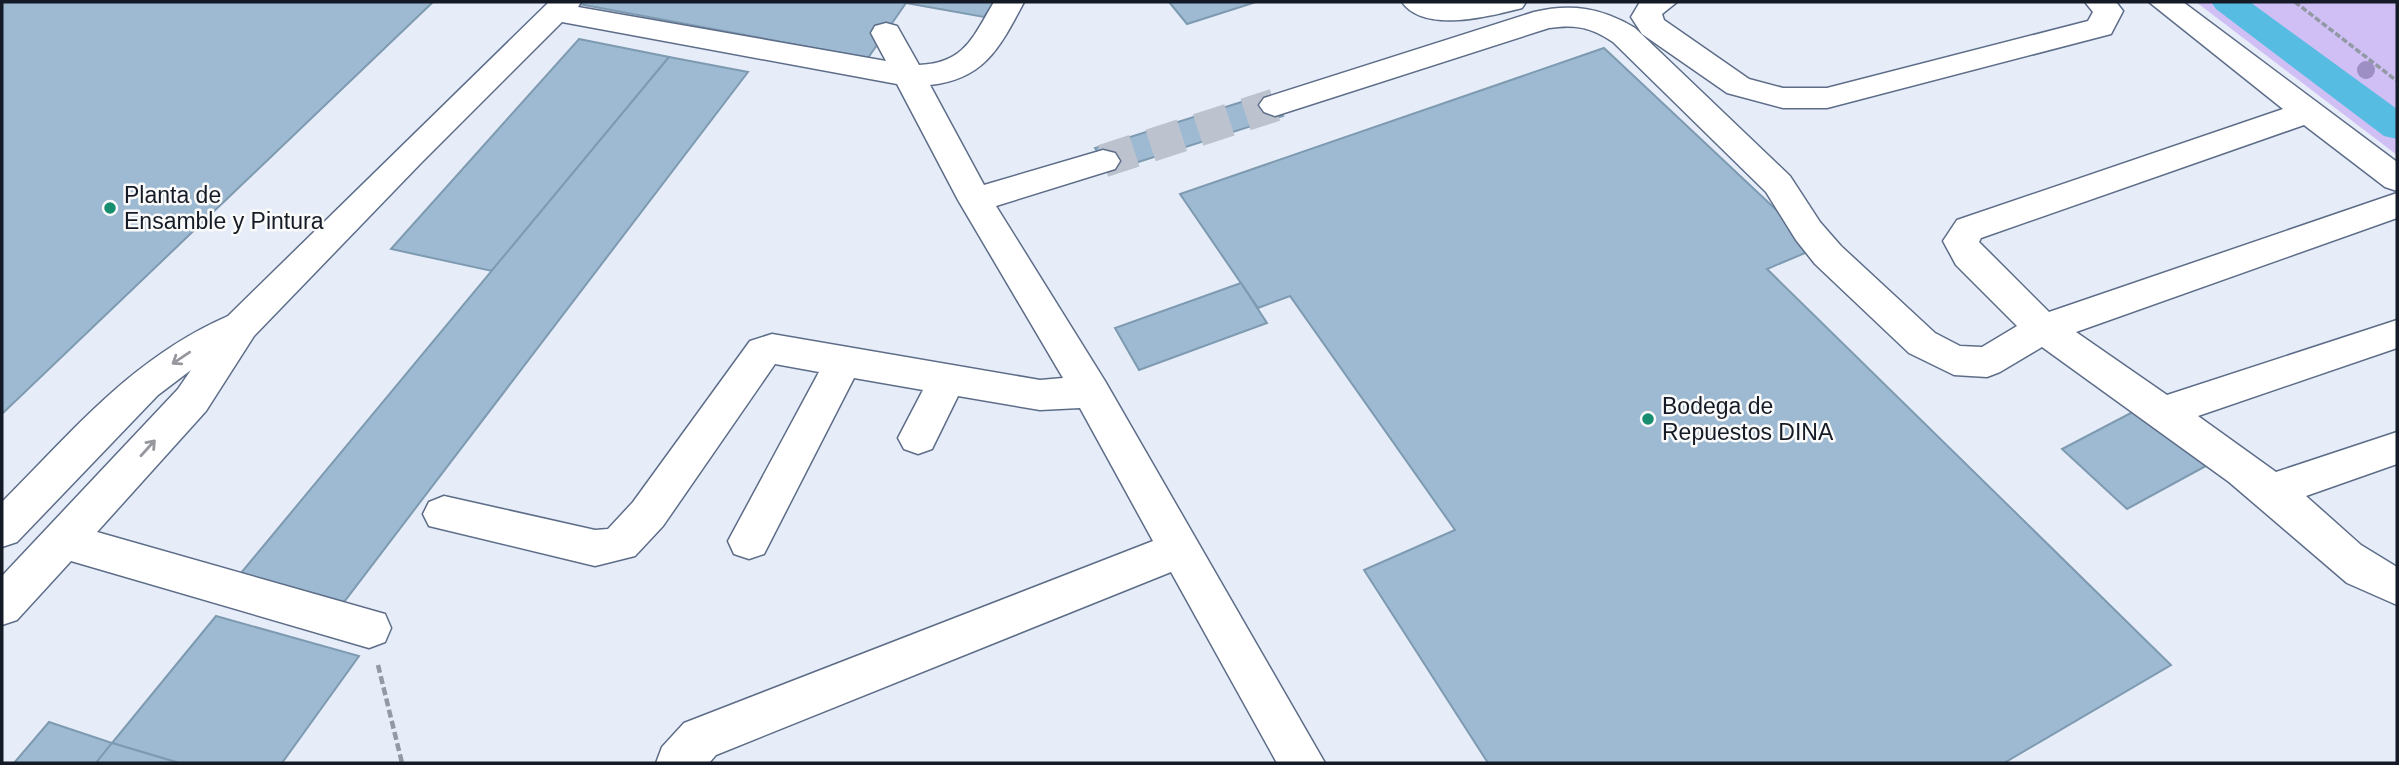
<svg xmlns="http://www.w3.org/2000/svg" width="2399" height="765" font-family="Helvetica,sans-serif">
<rect width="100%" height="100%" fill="#e6edf9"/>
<polygon fill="#cfbff5" points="2196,2 2397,2 2397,155"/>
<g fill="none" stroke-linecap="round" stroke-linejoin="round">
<polygon fill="#56bce1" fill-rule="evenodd" points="2211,2 2250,2 2397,109 2397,139 2384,136 2216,9"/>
</g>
<g fill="#9dbad2" stroke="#7e9ab1" stroke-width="2">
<polygon points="2,2 433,2 2,414"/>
<polygon points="568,2 994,2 984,17 906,3 868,58"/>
<polygon points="1169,2 1256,2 1187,24"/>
<polygon points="579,39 669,57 492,271 391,249"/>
<polygon points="1604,48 1817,248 1767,269 2171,665 2004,763 1488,763 1364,570 1455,530 1290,296 1258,308 1180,194"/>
<polygon points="669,57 748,72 344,602 241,573"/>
<polygon points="1267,94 1283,116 1110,171 1095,148"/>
<polygon points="1241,283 1267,323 1139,370 1115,328"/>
<polygon points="2148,404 2215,461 2127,509 2062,449"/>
<polygon points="216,616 359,656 282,763 179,763 112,743"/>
<polygon points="49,722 112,743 96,763 14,763"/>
<polygon points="112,743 179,763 96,763"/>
</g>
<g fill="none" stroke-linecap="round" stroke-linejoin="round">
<polyline stroke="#bcc3cf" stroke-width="33" stroke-dasharray="33 17" stroke-linecap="butt" points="1103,161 1275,105"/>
<defs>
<g id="minor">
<path d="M549,2h32l-3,5 308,54 -15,-28 4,-7 11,-3 11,3 22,39c46,-2 54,-28 75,-63h30c-24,45 -39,77 -94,83l54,100 119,-35 12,3 5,8 -5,8 -119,37 109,175 220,382h-48l-106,-191 -455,183 -7,8h-53l6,-16 22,-24 469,-182 -73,-133 -40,2 -82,-14 -26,53 -14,5 -14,-5 -6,-11 25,-48 -69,-12 -90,176 -15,5 -15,-5 -6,-13 91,-169 -44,-8 -112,162 -28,30 -40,10 -166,-40 -6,-12 6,-12 15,-6 151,34 13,-1 25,-27 117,-161 22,-7 268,46 23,-2 -105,-178 -61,-116 -335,-62 -141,141 -167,173 -48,75 -109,121 288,82 6,14 -6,14 -16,6 -298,-87 -54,59 -15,5v-49l176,-187 13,-19 -33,25 -141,147 -15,5v-45c72,-72 130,-144 226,-186z"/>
<path d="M1402,2h124l-4,6c-31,8 -98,26 -120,-6z"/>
<polygon points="1677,2 1662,14 1664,20 1749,79 1783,88 1827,88 2088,21 2093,12 2085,2 2116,2 2123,11 2111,34 1827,108 1783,108 1727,93 1642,34 1631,17 1640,2"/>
<path d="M2149,2h34l214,160v29l-12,-4 -81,-62 -323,113 -2,4 70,70 348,-119v25l-321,114 91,63 230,-75v28l-199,68 78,56 121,-40v32l-91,32 55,49 36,22v38l-50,-22 -118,-101 -187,-135 -42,25 -13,5 -33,-2 -45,-22 -94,-89 -19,-24 -30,-48 -153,-150c-22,-15 -38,-18 -64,-14l-274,88 -11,-4 -5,-7 5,-7 270,-86c37,-9 69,-4 101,16l155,148 30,46 21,24 94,87 25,13 22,1 35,-21 -61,-61 -13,-24 14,-21 326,-111z"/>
</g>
</defs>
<use href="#minor" stroke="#5d6d88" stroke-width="3"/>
<polyline stroke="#9299a4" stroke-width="3.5" stroke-dasharray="6 2.5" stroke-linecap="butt" points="2295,2 2397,81"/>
<polyline stroke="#9299a4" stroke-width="4.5" stroke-dasharray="8 3.5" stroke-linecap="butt" points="378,665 402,763"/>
<use href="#minor" fill="#fff" fill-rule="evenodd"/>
</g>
<circle fill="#9d8ec4" cx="2366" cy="70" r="9"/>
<defs><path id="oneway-shaft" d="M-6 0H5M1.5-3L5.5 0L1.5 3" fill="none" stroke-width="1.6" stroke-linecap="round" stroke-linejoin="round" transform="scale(1.75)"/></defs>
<g stroke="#96989d">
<use href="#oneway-shaft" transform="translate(181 358) rotate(146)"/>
<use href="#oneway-shaft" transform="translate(148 448) rotate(-48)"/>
</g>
<g fill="#178e70" stroke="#fafafa" stroke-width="2.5">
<circle cx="110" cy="208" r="7"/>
<circle cx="1648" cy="419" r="7"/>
</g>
<g text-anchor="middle" stroke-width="5" stroke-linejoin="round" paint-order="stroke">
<g font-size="23" fill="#151b26" stroke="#fafafa" text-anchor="start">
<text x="124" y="203">Planta de<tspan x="124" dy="26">Ensamble y Pintura</tspan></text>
<text x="1662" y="414">Bodega de<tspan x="1662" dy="26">Repuestos DINA</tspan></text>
</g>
</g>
<rect width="2399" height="765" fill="none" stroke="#151b26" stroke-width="7"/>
</svg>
